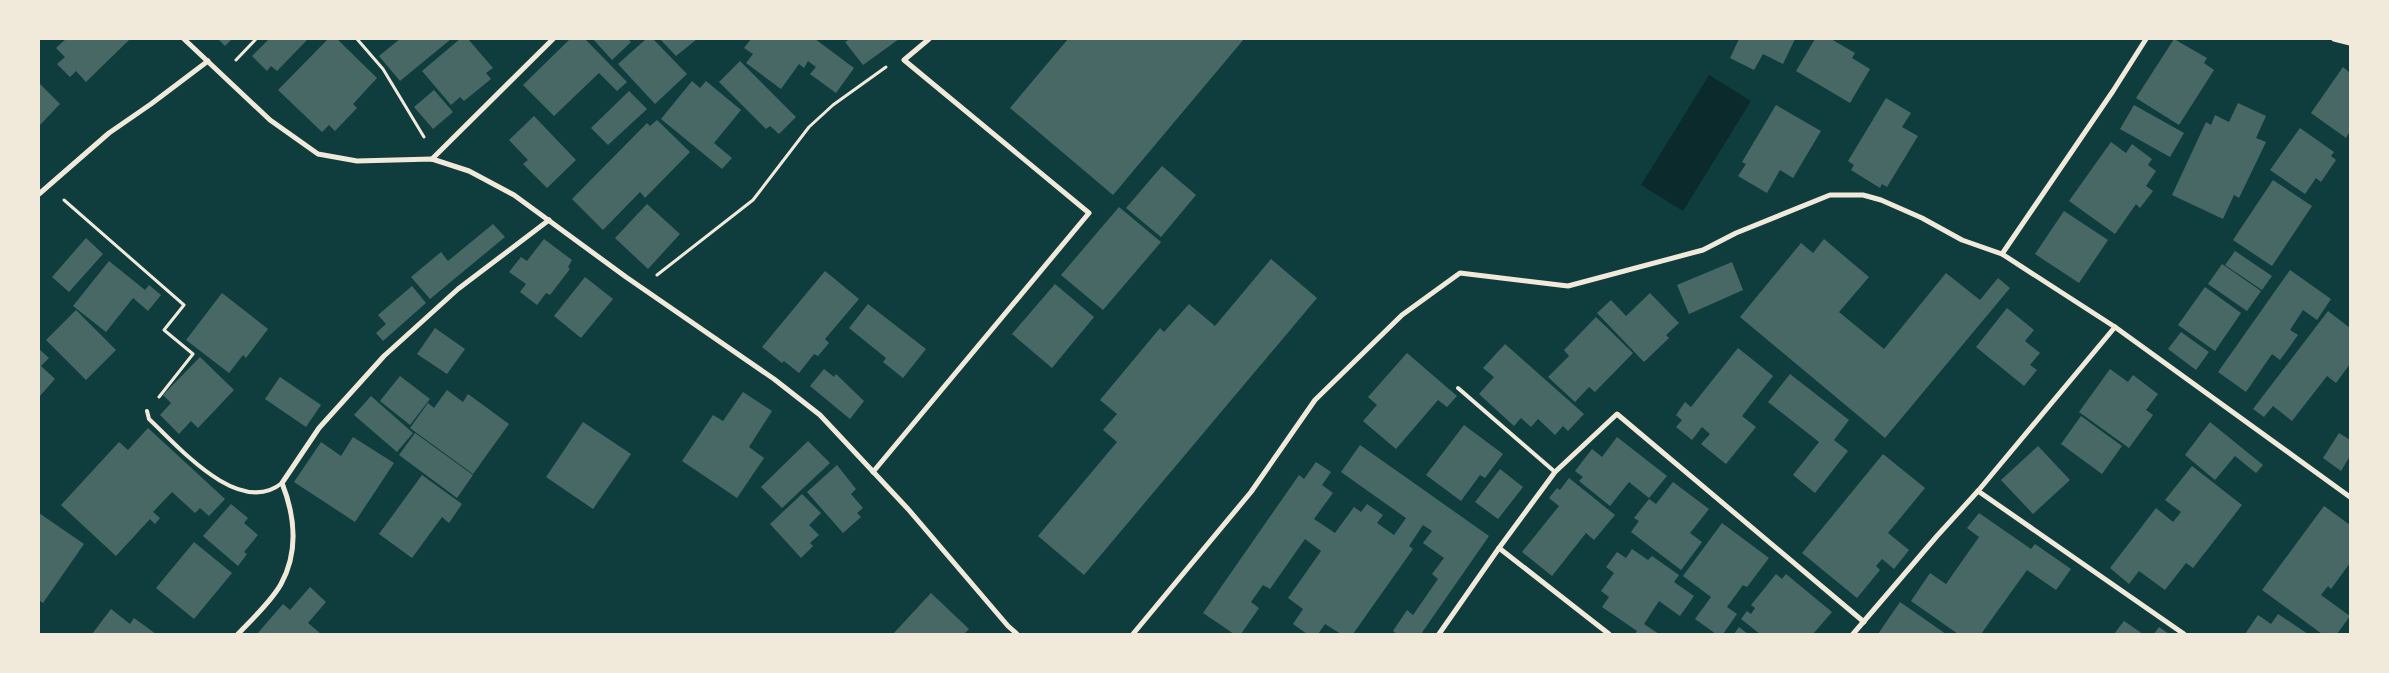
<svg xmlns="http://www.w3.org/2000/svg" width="2389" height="673" font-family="'Nunito Sans',sans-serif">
<rect width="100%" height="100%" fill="#0f3d3e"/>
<polygon fill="#0a2a2b" points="1709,75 1751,101 1683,211 1641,185"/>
<g fill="#486865">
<polygon points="66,39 130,39 86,82 76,71 70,77 57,64 65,57 56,48"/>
<polygon points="218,39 232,39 225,46"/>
<polygon points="269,39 308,39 277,71 271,66 267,71 252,56"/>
<polygon points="328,39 337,39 377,78 353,104 357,108 335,131 329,125 322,132 278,90"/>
<polygon points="400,39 451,39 400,81 379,56"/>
<polygon points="460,39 468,39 493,68 486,73 491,79 464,101 460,97 451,105 422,71"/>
<polygon points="570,39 585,39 627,82 617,91 599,73 554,116 523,85"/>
<polygon points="593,39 628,39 631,42 612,60"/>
<polygon points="646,39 653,39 687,74 655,104 618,64"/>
<polygon points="660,39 697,39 676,56"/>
<polygon points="751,39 815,39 854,68 836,93 810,74 816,67 808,61 804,68 799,64 781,89 746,63 753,54 744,48"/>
<polygon points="850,39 899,39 863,65 845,42"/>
<polygon points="1068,39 1244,39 1113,195 1010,108"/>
<polygon points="1739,39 1795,39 1783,64 1763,54 1754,70 1730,58"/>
<polygon points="1815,39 1831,39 1855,53 1852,58 1870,69 1850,103 1796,71"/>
<polygon points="2174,39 2207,58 2204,63 2214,70 2179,125 2136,98"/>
<polygon points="740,61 796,117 779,134 770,126 766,129 719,82"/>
<polygon points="2343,67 2350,73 2350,131 2346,138 2311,113"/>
<polygon points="692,81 700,88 706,81 741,110 714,143 732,158 722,169 661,119"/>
<polygon points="39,83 60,104 39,126"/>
<polygon points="434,90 453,112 433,129 414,107"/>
<polygon points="629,91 647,109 608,145 591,128"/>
<polygon points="1886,98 1911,113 1902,127 1918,136 1887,187 1882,184 1880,188 1851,170 1854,165 1848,161"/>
<polygon points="2238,103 2266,116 2256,138 2266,142 2239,198 2234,195 2223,219 2172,195 2206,122 2211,125 2215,115 2229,122"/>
<polygon points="1776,105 1821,131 1793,178 1780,170 1767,193 1738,176 1746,164 1742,162"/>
<polygon points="2134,105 2184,133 2170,157 2120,129"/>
<polygon points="534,116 576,160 547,188 523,164 528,160 509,140"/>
<polygon points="657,120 690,152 645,198 640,192 603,230 572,199 647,123 650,126"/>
<polygon points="2300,128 2334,152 2331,156 2336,160 2321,182 2316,178 2305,194 2270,170"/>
<polygon points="2111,142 2126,153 2132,144 2152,159 2148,165 2156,171 2146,186 2153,191 2140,208 2136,204 2115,234 2069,201"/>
<polygon points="1162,166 1196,195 1161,237 1126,208"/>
<polygon points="2273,180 2312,206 2272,266 2233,240"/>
<polygon points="647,204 680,234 648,269 615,238"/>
<polygon points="1119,207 1161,242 1103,310 1061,275"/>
<polygon points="2064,211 2108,240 2079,283 2035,254"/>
<polygon points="493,224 505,237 430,299 411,277 441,252 448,261"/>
<polygon points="86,238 103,254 69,292 52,277"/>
<polygon points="544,239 572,260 568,267 570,269 550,295 546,293 537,305 520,292 526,284 509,272 521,257 527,261"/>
<polygon points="1824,239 1869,277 1839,312 1884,349 1946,273 1980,300 1998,278 2010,288 1885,438 1740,317 1801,243 1813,253"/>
<polygon points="2235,251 2272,276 2262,290 2225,265"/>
<polygon points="1271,259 1317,298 1084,575 1038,536 1117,442 1103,430 1117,414 1100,400 1160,328 1164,332 1189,304 1215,326"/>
<polygon points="109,261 145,290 149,285 161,295 148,311 133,298 106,332 73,306"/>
<polygon points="1732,262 1743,290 1689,314 1677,285"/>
<polygon points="2222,264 2261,291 2247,311 2208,284"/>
<polygon points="2290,270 2331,299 2317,320 2303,310 2290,330 2298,335 2280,360 2272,354 2246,392 2218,372"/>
<polygon points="825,271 859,299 825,339 829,343 818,356 814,354 799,373 784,361 782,363 762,347"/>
<polygon points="585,277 613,299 581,338 554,316"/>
<polygon points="1055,284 1094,317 1052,368 1012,334"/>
<polygon points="412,286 426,303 383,341 376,333 386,324 378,315"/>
<polygon points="2205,287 2241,313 2215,351 2178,325"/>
<polygon points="222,293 268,329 246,358 243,355 229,373 186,340"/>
<polygon points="1650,293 1679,323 1666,335 1669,338 1644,362 1597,313 1611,300 1626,316"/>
<polygon points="868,304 926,349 903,378 883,362 886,358 849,328"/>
<polygon points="2007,308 2034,330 2025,341 2040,353 2030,365 2037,370 2024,386 1976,347"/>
<polygon points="76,310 116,350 86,380 46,340"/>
<polygon points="2328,311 2350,328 2350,364 2336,383 2327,376 2292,421 2273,406 2264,417 2253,409"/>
<polygon points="1596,317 1633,353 1595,392 1589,387 1575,402 1548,377 1569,356 1564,350"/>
<polygon points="435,328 465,349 447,374 417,354"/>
<polygon points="2181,332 2209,352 2196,370 2168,349"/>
<polygon points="1505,344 1584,414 1568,431 1563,426 1555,435 1538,419 1531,427 1521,418 1514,426 1479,394 1494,377 1483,368"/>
<polygon points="1738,348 1773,376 1742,416 1756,427 1726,464 1701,444 1710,434 1702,427 1692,440 1676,427 1682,420 1676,415 1685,402 1691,407"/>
<polygon points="39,349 49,358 41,366 55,379 39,397"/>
<polygon points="1407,353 1457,396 1447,407 1438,400 1396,449 1363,421 1377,405 1368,397"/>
<polygon points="200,357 234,390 198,428 191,421 179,434 160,415 171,403 163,395"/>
<polygon points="824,369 834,377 836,374 864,401 850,419 810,386"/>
<polygon points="2110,369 2128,382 2133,375 2158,394 2146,410 2153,415 2129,448 2079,412"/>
<polygon points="1790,374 1849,420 1834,440 1848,451 1815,493 1793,475 1819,442 1768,402"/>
<polygon points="400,376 430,399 410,425 380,401"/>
<polygon points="280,377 321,405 306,427 265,399"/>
<polygon points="447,390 463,402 468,394 509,424 473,474 410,428 428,403 434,408"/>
<polygon points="743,392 772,411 749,447 764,458 737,498 682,461 713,415 723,421"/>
<polygon points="371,396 413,433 397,452 354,415"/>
<polygon points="2081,416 2122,446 2102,474 2061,444"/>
<polygon points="583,422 631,454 593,509 546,477"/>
<polygon points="2210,422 2263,465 2256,473 2235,456 2215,480 2185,455"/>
<polygon points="1464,425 1503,454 1485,478 1480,475 1461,501 1426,475"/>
<polygon points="148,428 225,499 209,516 200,508 195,513 172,492 153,512 160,518 155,524 150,519 116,556 61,505 119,442 128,450"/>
<polygon points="415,433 473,475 457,498 399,455"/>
<polygon points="2339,433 2350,440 2350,456 2341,471 2323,458"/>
<polygon points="353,437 394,463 355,522 294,482 321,442 341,456"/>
<polygon points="1617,437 1667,476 1649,498 1629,482 1610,506 1579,481 1583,477 1575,471 1592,449 1602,457"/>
<polygon points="808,441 830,463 782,508 761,487"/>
<polygon points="1360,445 1489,536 1421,634 1397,634 1393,631 1407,610 1413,615 1438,579 1432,574 1444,558 1423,543 1432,531 1423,525 1409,546 1413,549 1353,634 1341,634 1325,624 1318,634 1307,634 1293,624 1303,609 1288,598 1321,551 1305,539 1270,589 1263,585 1251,602 1259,608 1241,634 1234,634 1203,613 1299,475 1304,479 1316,462 1331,472 1322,485 1333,493 1314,519 1335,533 1354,507 1361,512 1367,504 1383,515 1377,523 1394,535 1406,518 1341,472"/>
<polygon points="2038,446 2070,480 2033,514 2001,480"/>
<polygon points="1883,454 1925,488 1888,533 1909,550 1894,569 1882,559 1876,566 1880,570 1857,598 1802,553"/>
<polygon points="837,465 856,489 851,494 863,508 857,513 861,517 843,533 807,492"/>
<polygon points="2192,466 2242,505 2193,568 2186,563 2165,590 2139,571 2129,584 2110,568 2156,508 2173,522 2181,512 2165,500"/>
<polygon points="1500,469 1523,487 1498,519 1475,502"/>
<polygon points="422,475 462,504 449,523 442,517 412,558 379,534"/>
<polygon points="1569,478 1615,515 1594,540 1586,533 1552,576 1522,552 1559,506 1549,498 1557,488 1560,490"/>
<polygon points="1673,482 1709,509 1690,533 1702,542 1681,570 1631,532 1639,521 1634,518 1649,499 1656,504"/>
<polygon points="802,494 821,513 809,525 819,535 810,543 813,546 801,558 770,524"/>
<polygon points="231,504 248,518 244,523 258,535 244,552 247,554 238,566 203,536"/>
<polygon points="2324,506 2350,525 2350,563 2331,589 2328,586 2321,595 2350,616 2337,634 2322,634 2262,590"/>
<polygon points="39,513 84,544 43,603 39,600"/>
<polygon points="1979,513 2031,549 2035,544 2071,569 2056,590 2027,570 1981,634 1958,634 1911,601 1930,573 1946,584 1979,537 1967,528"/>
<polygon points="1722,523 1769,558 1747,587 1743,585 1727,607 1737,614 1723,634 1716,634 1695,619 1711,597 1683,576"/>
<polygon points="194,542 232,573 194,619 156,588"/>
<polygon points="1632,549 1648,560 1652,556 1679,575 1674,582 1694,596 1680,616 1659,601 1644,624 1659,634 1635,634 1637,631 1602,607 1609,597 1601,591 1614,573 1606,567 1617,552 1626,558"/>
<polygon points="1776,574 1782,579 1786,574 1832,612 1813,634 1760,634 1741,619 1747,611 1751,614 1755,608 1751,605"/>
<polygon points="310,587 326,602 308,623 321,634 257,634 283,604 290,610"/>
<polygon points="931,593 969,629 964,634 893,634"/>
<polygon points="1900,602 1946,634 1878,634"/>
<polygon points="111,609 130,624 134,618 156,634 92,634"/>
<polygon points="2278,614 2308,634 2245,634 2258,615 2271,624"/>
<polygon points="2124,621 2143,634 2114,634"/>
<polygon points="1739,627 1748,634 1734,634"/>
<polygon points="2159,627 2169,634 2154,634"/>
</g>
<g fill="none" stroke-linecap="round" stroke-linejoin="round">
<g stroke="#f1e9da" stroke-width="3">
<polyline points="357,39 383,69 424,137"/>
<polyline points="236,60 256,39"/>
<polyline points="64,200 184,305 164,330 193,354 159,397"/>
<polyline points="657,275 753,200 809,127 833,105 886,67"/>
</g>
<g stroke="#f1e9da" stroke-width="4">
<polyline points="1458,388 1555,472"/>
<path d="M147,411l2,8c29,27 90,99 133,64"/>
</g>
<g stroke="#f1e9da" stroke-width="5">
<polyline points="184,39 270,120 318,154 357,161 432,159 469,171 514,195 626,277 774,379 820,415 908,509 1008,626 1017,634"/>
<polyline points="2334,39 2350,43"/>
<polyline points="432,159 553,39"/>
<polyline points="39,194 109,133 151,104 208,61"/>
<polyline points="2002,254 2113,91 2146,39"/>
<polyline points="873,472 1089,213 904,60 929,39"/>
<polyline points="1978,491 2184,634"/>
<polyline points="1499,548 1609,634"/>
<path d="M238,634c14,-15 33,-32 43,-50 18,-33 14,-68 1,-101l37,-55 65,-72 74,-67 91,-69"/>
<polyline points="1133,634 1251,492 1315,400 1402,315 1460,273 1568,286 1703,250 1736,233 1830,195 1863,195 1881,200 1922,218 1962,240 2002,254 2115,327 2350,497"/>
<polyline points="1439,634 1499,548 1555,472 1617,414 1864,622"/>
<polyline points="1853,634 1937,536 1978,491 2115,327"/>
</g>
</g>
<rect width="2389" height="673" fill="none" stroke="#f1e9da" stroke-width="80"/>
</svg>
